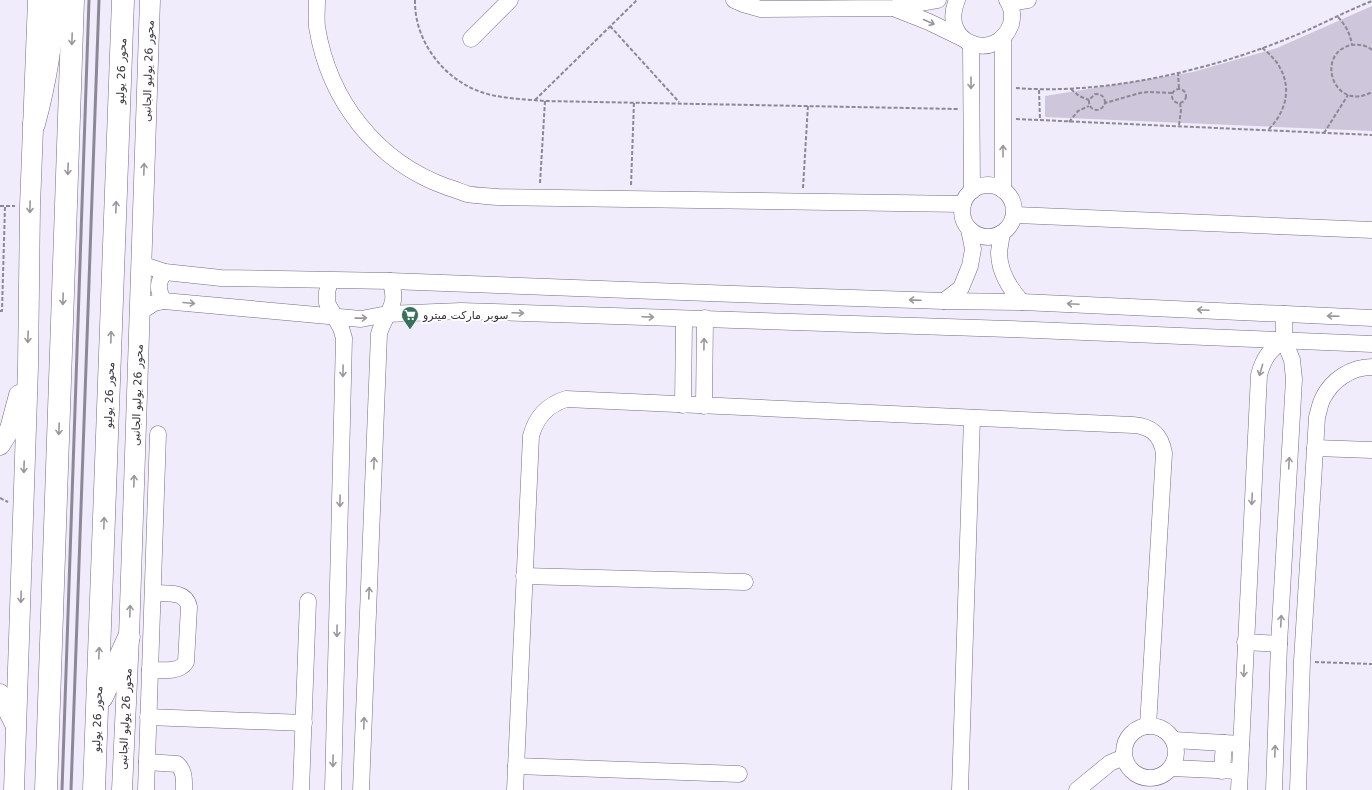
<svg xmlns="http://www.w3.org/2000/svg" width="1372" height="790" font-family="'DejaVu Sans','Noto Naskh Arabic',sans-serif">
<rect width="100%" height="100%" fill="#f1ecfb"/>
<polygon fill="#cec6db" points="1372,6 1372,131 1045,117 1045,96 1193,72 1277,48"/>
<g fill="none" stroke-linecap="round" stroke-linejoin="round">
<defs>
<g id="minor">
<path d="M317,0c0,9 -1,19 0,27 12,74 60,135 130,160 7,2 14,5 20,7 10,2 21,2 31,3l465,7"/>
<polyline points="734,0 743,4 761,9 894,8 938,0"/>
<path d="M957,0c-19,44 40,64 54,24 2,-8 1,-17 -4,-24"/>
<polyline points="1009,3 1028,0"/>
<polyline points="896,9 929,22 962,38"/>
<polyline points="471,39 510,0"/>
<polyline points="971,44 972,191"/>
<circle cx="988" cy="211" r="26"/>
<polyline points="1003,190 1003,37"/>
<polyline points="1014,215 1372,230"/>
<path d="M1002,233c-1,6 -2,12 -3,19 0,19 11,37 23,50"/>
<polyline points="141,264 165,272 221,278 390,281 735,294 944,301 1022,302 1372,318"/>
<polyline points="330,281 327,292 327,303 341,328 344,338 333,790"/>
<path d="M164,301c-7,-11 -7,-19 1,-29"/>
<polyline points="944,301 961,288 970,266 973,249 969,229"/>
<polyline points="140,312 154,303 164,301 361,319 387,314 461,311 1009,329 1372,344"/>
<polyline points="683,405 684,319"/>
<polyline points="704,406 705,318"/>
<polyline points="1315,448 1372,450"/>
<polyline points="524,576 745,582"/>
<polyline points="1245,642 1279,644"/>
<path d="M150,670c12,0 29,3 36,-8l3,-55c-3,-17 -23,-13 -36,-14"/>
<polyline points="148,717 304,723"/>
<circle cx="1150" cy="752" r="26"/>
<polyline points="1174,740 1241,744"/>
<path d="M147,762l30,2c8,7 7,16 7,26"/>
<polyline points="516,766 739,774"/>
<polyline points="1171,768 1239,771"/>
<polyline points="1222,771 1224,743"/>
<polyline points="146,790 158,434"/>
<polyline points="301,790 308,601"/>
<path d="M361,790l18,-456c6,-22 21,-28 11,-53"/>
<path d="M515,790l16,-354c5,-19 16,-31 35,-37l567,26c18,1 28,10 31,28l-16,273"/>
<polyline points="960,790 972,418"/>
<polyline points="1077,790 1110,763 1124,757"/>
<path d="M1239,790l20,-415c4,-16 11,-26 25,-35"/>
<polyline points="1274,790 1279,644 1294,379 1292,360 1284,340 1284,314"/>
<path d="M1298,790l4,-129 15,-244c2,-6 3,-14 6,-19 9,-18 28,-31 49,-31"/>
</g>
<g id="major">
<polyline points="0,445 10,429 19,395"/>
<polyline points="0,694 15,724"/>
<polyline points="14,790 28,367 30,206 38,0"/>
<polyline points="122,790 129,637 150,0"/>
</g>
<g id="highway">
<path d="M34,124c11,-41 18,-81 20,-124"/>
<polyline points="102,697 129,637"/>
<polyline points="46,790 73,0"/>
<polyline points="94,790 123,0"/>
</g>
</defs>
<use href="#minor" stroke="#756d83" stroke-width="17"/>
<use href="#major" stroke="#756d83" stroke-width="21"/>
<use href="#highway" stroke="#756d83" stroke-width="23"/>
<g stroke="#8c8894" stroke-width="2" stroke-dasharray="4 2" stroke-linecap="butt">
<path d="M415,0c-1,40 28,79 66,92 20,7 43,7 64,9l413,8"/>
<path d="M1338,17c8,9 12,16 14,28"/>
<polyline points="610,26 679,102"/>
<path d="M1262,48c30,22 32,56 6,82"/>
<path d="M1372,50c-6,-5 -14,-6 -21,-5 -37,9 -17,68 21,47"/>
<polyline points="1178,72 1179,89"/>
<path d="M1016,88c87,7 192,-17 273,-50 28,-11 55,-26 83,-37"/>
<circle cx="1179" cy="96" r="7"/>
<polyline points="1071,89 1079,96 1089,100"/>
<polyline points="1039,90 1040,120"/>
<polyline points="535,100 637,0"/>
<path d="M1105,103c0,-6 -3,-9 -10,-9l-6,6c-1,11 12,14 16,3l35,-10 8,-1 24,1"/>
<polyline points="1016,119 1372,135"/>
<polyline points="1069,122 1078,111 1089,106"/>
<polyline points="1179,125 1181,110 1180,103"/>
<polyline points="1324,133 1348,95"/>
<polyline points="540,183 545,101"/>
<polyline points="631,185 634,102"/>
<polyline points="803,188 808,105"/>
<polyline points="0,206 15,206"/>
<polyline points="0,311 2,311 5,206"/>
<polyline points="0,498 8,502"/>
<polyline points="1315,662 1372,664"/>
</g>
<use href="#minor" stroke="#fff" stroke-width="16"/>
<use href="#major" stroke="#fff" stroke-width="20"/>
<use href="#highway" stroke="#fff" stroke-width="22"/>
<g stroke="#8d8895" stroke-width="3">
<polyline points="62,790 89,0"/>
<polyline points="71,790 99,0"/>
</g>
</g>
<defs><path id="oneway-shaft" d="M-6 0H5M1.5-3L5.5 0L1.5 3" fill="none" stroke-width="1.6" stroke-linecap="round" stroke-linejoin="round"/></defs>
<g stroke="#99979c">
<use href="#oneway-shaft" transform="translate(929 22) rotate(24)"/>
<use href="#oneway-shaft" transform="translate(72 39) rotate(92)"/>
<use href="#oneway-shaft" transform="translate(971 83) rotate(90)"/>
<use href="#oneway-shaft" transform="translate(1003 151) rotate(-90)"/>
<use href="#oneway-shaft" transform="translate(68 169) rotate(92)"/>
<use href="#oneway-shaft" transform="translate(144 169) rotate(-88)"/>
<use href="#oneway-shaft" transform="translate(30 207) rotate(91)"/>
<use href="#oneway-shaft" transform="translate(116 207) rotate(-88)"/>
<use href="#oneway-shaft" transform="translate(63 299) rotate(92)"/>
<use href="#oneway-shaft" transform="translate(915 300) rotate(-178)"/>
<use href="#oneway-shaft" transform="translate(189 303) rotate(5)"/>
<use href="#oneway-shaft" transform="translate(1073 304) rotate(-177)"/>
<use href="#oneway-shaft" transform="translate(1203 310) rotate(-177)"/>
<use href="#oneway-shaft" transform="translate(518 313) rotate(2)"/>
<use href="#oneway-shaft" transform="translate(1333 316) rotate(-178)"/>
<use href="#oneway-shaft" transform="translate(648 317) rotate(2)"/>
<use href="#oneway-shaft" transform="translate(361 318) rotate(-1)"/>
<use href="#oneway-shaft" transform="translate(28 337) rotate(92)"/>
<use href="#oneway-shaft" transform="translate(111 337) rotate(-88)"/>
<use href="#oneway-shaft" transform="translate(704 344) rotate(-89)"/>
<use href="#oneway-shaft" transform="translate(1261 370) rotate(106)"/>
<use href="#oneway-shaft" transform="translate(343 371) rotate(91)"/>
<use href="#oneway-shaft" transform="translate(59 429) rotate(92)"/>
<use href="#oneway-shaft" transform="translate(374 463) rotate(-88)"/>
<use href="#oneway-shaft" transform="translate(1289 463) rotate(-87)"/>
<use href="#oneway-shaft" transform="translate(24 467) rotate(92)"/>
<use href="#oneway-shaft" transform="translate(134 481) rotate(-88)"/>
<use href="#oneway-shaft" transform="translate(1252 499) rotate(93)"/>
<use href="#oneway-shaft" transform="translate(340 501) rotate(91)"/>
<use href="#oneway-shaft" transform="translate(104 523) rotate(-88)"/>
<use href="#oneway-shaft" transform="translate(369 593) rotate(-88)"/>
<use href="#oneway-shaft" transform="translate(21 597) rotate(92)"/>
<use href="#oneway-shaft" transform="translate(130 611) rotate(-88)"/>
<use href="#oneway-shaft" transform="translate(1281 621) rotate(-87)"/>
<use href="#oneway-shaft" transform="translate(337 631) rotate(91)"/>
<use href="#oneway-shaft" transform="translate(99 653) rotate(-88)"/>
<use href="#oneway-shaft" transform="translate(1244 671) rotate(92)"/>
<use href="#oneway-shaft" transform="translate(364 723) rotate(-88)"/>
<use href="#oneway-shaft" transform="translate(1275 751) rotate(-88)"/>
<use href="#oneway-shaft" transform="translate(333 761) rotate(91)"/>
</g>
<defs>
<symbol id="supermarket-pin" viewBox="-11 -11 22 30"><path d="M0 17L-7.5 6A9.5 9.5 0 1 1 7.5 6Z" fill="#377159" stroke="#fff"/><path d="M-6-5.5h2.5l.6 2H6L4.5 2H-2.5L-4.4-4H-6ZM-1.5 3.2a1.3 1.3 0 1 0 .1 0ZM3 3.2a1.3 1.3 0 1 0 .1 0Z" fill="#fff"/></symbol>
</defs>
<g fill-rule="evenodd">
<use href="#supermarket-pin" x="400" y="305" width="20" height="27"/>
</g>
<g text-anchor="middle" stroke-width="4" stroke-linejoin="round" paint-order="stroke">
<g font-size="11" fill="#332f39" stroke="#fff">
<text transform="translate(121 71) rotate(-88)" y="4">محور 26 يوليو</text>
<text transform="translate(148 71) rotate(-88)" y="4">محور 26 يوليو الجانبى</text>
<text transform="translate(109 395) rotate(-88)" y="4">محور 26 يوليو</text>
<text transform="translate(137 395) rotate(-88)" y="4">محور 26 يوليو الجانبى</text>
<text transform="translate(97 719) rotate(-88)" y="4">محور 26 يوليو</text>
<text transform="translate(125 719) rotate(-87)" y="4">محور 26 يوليو الجانبى</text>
</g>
<g font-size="11" fill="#332f39" stroke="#fff" text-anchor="start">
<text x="423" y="319">سوبر ماركت ميترو</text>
</g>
</g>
</svg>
